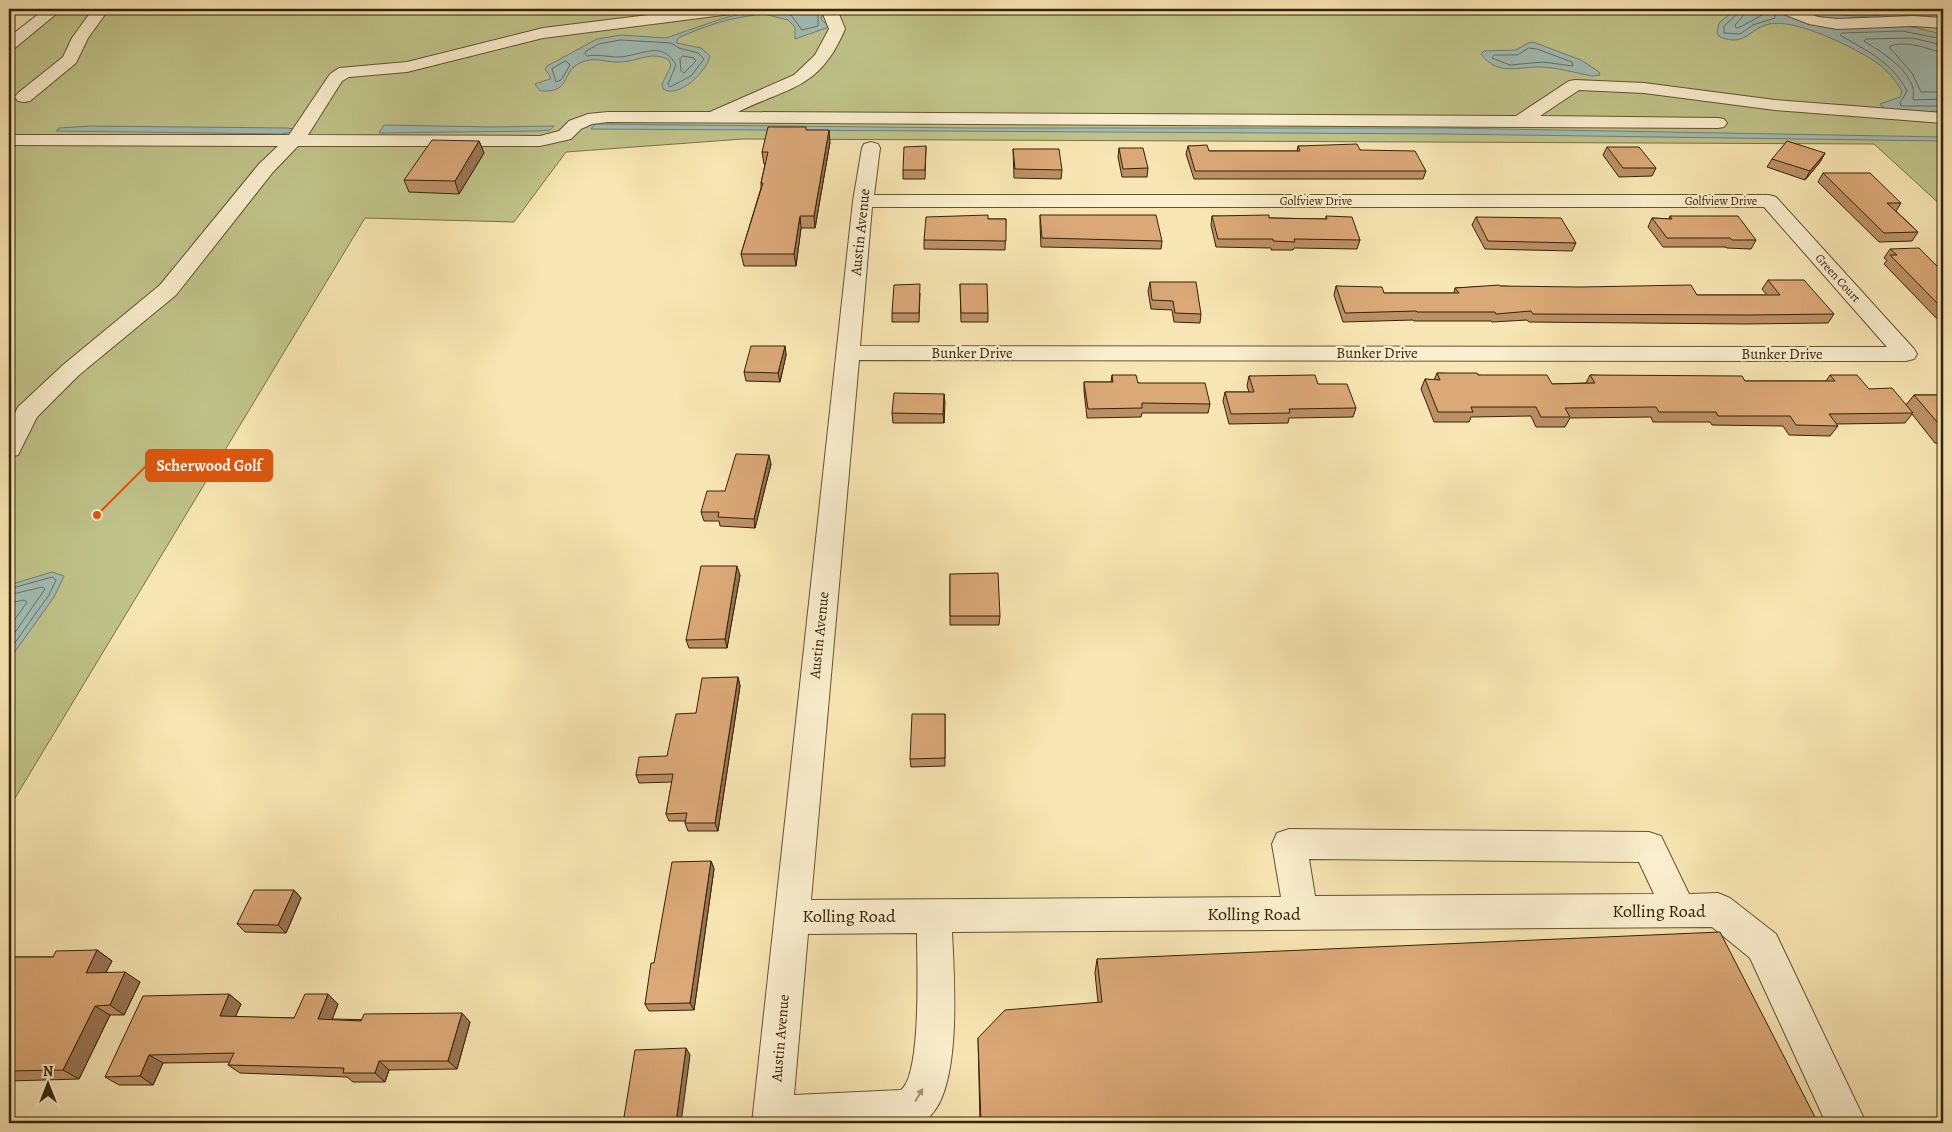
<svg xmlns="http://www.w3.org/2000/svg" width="1952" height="1132" font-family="Alegreya,serif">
<rect width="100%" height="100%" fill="#f7e6b3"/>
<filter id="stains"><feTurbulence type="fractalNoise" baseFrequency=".004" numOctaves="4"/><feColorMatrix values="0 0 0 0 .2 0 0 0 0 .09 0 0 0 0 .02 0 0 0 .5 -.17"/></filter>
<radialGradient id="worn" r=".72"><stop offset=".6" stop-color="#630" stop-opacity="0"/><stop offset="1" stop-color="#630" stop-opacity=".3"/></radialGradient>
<polygon fill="#c0c48a" stroke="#7a7348" points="61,9 1943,9 1943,207 1874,144 743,139 566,152 514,222 365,218 9,808 9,51"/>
<g fill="#a1bdb6" stroke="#767f70">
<polygon points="780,9 821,9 823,13 821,19 829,27 795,39 795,27 788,20 764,14 766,11"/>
<path d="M1736,9h37l14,5 126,13 28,7 2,1v76l-30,1 -28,-2 -5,-6 20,-7 2,-6c-6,-9 -13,-19 -22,-26 -22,-16 -84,-47 -111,-41 -21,5 -23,23 -49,13l-3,-4 2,-10z"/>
<path d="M1795,9h117l-2,5c-35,8 -83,9 -115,-5z"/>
<path d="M749,12h6l1,3c-27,3 -51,11 -76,22l-3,3v3l24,5 9,8c-3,15 -31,43 -47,33l-1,-5 9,-18 -2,-6c-18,-10 -31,2 -49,2 -16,1 -25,-7 -42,2 -17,10 -7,29 -38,27l-5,-7 15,-5v-3l-5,-7 2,-3 50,-27 24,-4 45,3 58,-20z"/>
<path d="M1533,42l48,18 18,12 1,3 -8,1c-16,-3 -33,-8 -50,-9 -23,-1 -44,10 -61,-13l3,-3 32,-1 12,-7z"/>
<polygon points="595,124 970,128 1445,128 1943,137 1943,141 1446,134 591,129"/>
<polygon points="384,125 494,127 554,126 550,130 539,131 379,133"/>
<polygon points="91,126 287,128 294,129 293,132 282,134 56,131 59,128"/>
<polygon points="52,572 64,576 54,597 9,660 9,585"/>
</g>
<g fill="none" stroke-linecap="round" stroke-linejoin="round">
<g stroke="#6b705e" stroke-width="1">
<polyline points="771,9 791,15 802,30 818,26 818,9"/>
<polyline points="1739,9 1737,14 1724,26 1724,33 1740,34 1753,25 1775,18 1774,9"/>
<path d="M1745,9l-2,7 -8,9 1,3c5,0 23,-12 30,-15l1,-4"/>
<path d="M1809,9c31,8 68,11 98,0"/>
<path d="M1943,39l-41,-8 -60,2 -2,2c27,16 52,27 67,56l-7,12 1,3h42"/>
<path d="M621,40l50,3 8,5 19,5 6,6 -13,17 -21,11 -2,-3 8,-19c-14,-26 -35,-9 -57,-8 -11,0 -21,-3 -32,-1l-2,-2 1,-3 13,-7z"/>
<path d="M1943,45l-31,-7 -46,1 -2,2c17,11 43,26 49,47 1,3 0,9 0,12l30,-1"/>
<polygon points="1529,48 1537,49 1572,62 1573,66 1543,62 1510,65 1492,58 1494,55 1517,55"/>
<path d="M1943,53c-15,-4 -39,-14 -54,-6l23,26 9,19h22"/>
<polygon points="683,56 694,58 696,61 684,73 681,71 680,59"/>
<polygon points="566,61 570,65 561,80 556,82 552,69"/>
<polyline points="9,589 52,577 56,580 49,595 9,651"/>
<polyline points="9,595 42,587 45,589 9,641"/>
<polyline points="9,603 24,600 27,602 9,628"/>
</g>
<defs>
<g id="minor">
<polygon points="45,9 62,9 15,48 9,50 9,37"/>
<polygon points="93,9 109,9 88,38 76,63 30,101 24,102 18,101 15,97 18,93 63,57 72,38"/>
<path d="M697,9h42l-3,3 -5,2 -188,24 -136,34 -58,5 -7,4 -34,54 232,1 19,-5 10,-10 19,-7 20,-2h102l84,-37 21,-20 14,-26 -8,-20h16l8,20c-26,61 -55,57 -107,83l778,4 53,-35 6,-1 69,3 131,17 168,13v10l-168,-13 -131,-17 -65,-3 -39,26 178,2 6,1 3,4 -3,4 -6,1 -1110,-6 -16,2 -11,5 -10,10 -31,7h-242l-25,26 -97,123 -97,80 -42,42 -19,38 -9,2v-32l9,-18 45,-42 97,-80 99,-121 19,-18 -269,-1v-10h280l41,-61 9,-6 68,-6 136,-34z"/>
<polygon points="1775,9 1797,9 1818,17 1837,19 1913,16 1943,18 1943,28 1913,26 1837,29 1809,24 1778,12"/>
<path d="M871,142l7,2 2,4 -6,47h895l7,2 138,152 3,5 -3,5 -8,2 -1047,-1 -48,540 470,-3 -9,-53 5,-11 12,-4 360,3 12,4 28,58 29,-1 12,5 46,36 90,189h-40l-76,-165 -38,-31 -760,5c2,44 10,151 -21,183 -3,4 -9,6 -13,8h-166l101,-922 9,-53 2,-4zM872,207h892l123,140 -1027,-1zM1309,859l330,3 15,32 -339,2zM917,933c0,28 5,141 -16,157l-107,5 14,-161z"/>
</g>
</defs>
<use href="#minor" stroke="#665332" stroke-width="2"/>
<use href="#minor" fill="#faefce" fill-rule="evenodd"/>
</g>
<g fill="#bc9066" stroke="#352207">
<polygon points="806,130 830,142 815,228 801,228 796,266 744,266 741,254 761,188 761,183 765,164 764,164 762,152"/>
<polygon points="479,141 484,153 459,194 409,192 404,180"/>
<polygon points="926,146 925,179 903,179 903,170"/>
<polygon points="1188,146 1209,151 1297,151 1298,146 1360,150 1426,171 1423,179 1194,179 1186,154"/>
<polygon points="1607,147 1656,168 1652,176 1619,177 1603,155"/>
<polygon points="1119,148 1148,168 1147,177 1122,177 1118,157"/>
<polygon points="1013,149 1062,170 1061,179 1014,178"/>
<polygon points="1825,153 1820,162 1805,180 1767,167 1772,159"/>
<polygon points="1823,173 1901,203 1896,211 1918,232 1912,241 1879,242 1818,182"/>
<polygon points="1040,215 1162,241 1161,249 1041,247 1040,224"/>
<polygon points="1212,216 1269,218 1326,219 1326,216 1360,240 1357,249 1294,248 1293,250 1271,250 1271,248 1216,247 1211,225"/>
<polygon points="1670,216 1756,240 1751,249 1727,248 1725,247 1663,247 1648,227 1652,218 1669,219"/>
<polygon points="1476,217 1576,243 1572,251 1485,249 1472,225"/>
<polygon points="988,219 1006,219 1005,250 924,249 924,240"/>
<polygon points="1890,249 1943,272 1943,323 1941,323 1884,264 1887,260 1884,258"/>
<polygon points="1768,280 1834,314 1828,323 1745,324 1529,322 1527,320 1492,322 1491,321 1414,321 1413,320 1343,322 1334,295 1336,286 1384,293 1454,293 1455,288 1500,286 1697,295 1767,295 1762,289"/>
<polygon points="1150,282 1201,314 1200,323 1174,322 1172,310 1151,309 1148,291"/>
<polygon points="960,284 988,313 988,322 961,322"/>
<polygon points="920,293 919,322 892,322 892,313"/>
<polygon points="785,346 786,355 780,382 746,381 744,372"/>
<polygon points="1437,373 1478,375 1552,384 1586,383 1590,375 1745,381 1826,381 1830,375 1869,389 1906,405 1914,395 1943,395 1943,443 1935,443 1912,414 1905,423 1836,424 1838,426 1830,436 1789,435 1783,426 1712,425 1710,422 1653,422 1651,417 1570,418 1565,427 1536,427 1531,416 1471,417 1469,422 1434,422 1421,389 1425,379 1434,380"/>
<polygon points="1112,375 1210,404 1208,413 1142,413 1141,417 1087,418 1084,391 1084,382 1111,382"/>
<polygon points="1249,376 1318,384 1356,408 1353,417 1289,418 1288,423 1229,424 1223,401 1225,392 1249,392 1247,386"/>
<polygon points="944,394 944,423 893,423 892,413"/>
<polygon points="771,464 755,528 720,526 719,521 704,521 701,512 725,491"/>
<polygon points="950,574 1000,616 999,625 950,625"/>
<polygon points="740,575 727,648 689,648 686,640"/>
<polygon points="738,677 740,686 718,831 688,831 685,823 686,821 669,821 666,814 672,782 639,783 636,775 667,756 696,713"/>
<polygon points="945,714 945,766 911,767 910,759"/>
<polygon points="711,861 714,869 694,1010 649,1011 645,1004 654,963"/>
<polygon points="294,890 301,898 286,933 245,932 237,924"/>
<polygon points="97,950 112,961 106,972 140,982 124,1015 110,1015 79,1079 9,1081 9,957 53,957"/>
<polygon points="1097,959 1818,1123 980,1123 978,1038 1098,1002 1095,973"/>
<polygon points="229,994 241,1004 235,1017 294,1018 338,1004 332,1019 470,1022 457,1069 389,1070 385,1082 353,1082 347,1077 240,1073 228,1065 230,1062 163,1063 153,1085 119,1085 105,1077"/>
</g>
<g fill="#997653" stroke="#352207">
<polygon points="829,130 830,142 815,228 814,216"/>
<polygon points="479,141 484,153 459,194 455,181"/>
<polygon points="1825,153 1820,162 1805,180 1810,171"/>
<polygon points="800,216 801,228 796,266 794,254"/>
<polygon points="785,346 786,355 780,382 778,373"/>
<polygon points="944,394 945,403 944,423 943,414"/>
<polygon points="769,455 771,464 755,528 754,519"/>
<polygon points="737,566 740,575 727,648 725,639"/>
<polygon points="738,677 740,686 718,831 715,823"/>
<polygon points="711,861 714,869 694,1010 690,1003"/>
<polygon points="294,890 301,898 286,933 278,925"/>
<polygon points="97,950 112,961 100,983 86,973"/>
<polygon points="125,972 140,982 124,1015 110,1005"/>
<polygon points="229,994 241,1004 232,1025 220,1016"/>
<polygon points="328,994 338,1004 329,1028 318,1019"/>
<polygon points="95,1006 110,1015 79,1079 63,1070"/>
<polygon points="462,1013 470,1022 457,1069 448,1061"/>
<polygon points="686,1048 690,1055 681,1123 676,1123"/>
<polygon points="149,1055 163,1063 153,1085 140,1076"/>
<polygon points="379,1061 389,1070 385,1082 375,1073"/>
</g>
<g fill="#dba877" stroke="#352207">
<polygon points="768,127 806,127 806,130 829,130 814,216 800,216 794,254 741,254 763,183 761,183 768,152 762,152"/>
<polygon points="432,140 479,141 455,181 404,180"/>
<polygon points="1787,141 1825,153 1810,171 1772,159"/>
<polygon points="1357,144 1360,150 1415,151 1426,171 1195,171 1188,146 1207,145 1209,151 1300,151 1298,146"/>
<polygon points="926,146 925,170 903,170 904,147"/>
<polygon points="1607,147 1639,147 1656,168 1623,168"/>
<polygon points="1119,148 1143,148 1148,168 1123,169"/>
<polygon points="1013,149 1059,149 1062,170 1015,169"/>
<polygon points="1823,173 1870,173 1901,203 1887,203 1918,232 1884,233"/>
<polygon points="988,215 988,219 1006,219 1006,241 924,240 926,217"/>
<polygon points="1040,215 1156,215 1162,241 1042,238"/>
<polygon points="1269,215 1269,218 1327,219 1326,216 1352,217 1360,240 1294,239 1295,242 1273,241 1273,239 1218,239 1212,216"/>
<polygon points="1670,216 1738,216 1756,240 1732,240 1730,238 1667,238 1652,218 1672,219"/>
<polygon points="1476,217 1561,218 1576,243 1488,241"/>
<polygon points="1919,248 1943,272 1943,309 1890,255 1897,255 1890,249"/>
<polygon points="1768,280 1804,280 1834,314 1750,315 1533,314 1531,311 1496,314 1495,312 1417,312 1416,311 1345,313 1336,286 1382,287 1384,293 1459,293 1455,288 1499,285 1500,286 1580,287 1691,285 1697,295 1780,295"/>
<polygon points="1150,282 1196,282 1201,314 1175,313 1173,301 1152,300"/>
<polygon points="920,284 919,313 892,313 894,285"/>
<polygon points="960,284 987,284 988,313 961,313"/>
<polygon points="751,346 785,346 778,373 744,372"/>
<polygon points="1437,373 1477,373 1478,375 1547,375 1552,384 1595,383 1590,375 1742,376 1745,381 1835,381 1830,375 1857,375 1869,389 1892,388 1913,413 1829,414 1838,426 1796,425 1790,416 1718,416 1716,412 1659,412 1656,407 1565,408 1570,417 1541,417 1536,407 1471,407 1473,412 1438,412 1425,379 1440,380"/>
<polygon points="1112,375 1136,375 1138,383 1205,383 1210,404 1142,403 1142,408 1088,409 1084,382 1113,382"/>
<polygon points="1315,375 1318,384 1347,384 1356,408 1289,409 1290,413 1231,414 1225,392 1254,392 1249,376"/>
<polygon points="894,393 944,394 943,414 892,413"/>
<polygon points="1914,395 1943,395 1943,429"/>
<polygon points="736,454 769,455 754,519 718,517 719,512 701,512 707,491 725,491"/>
<polygon points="701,566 737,566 725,639 686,640"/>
<polygon points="998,573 1000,616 950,616 950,574"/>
<polygon points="738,677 715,823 685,823 687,813 666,814 673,774 636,775 639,757 667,756 676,714 696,713 702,678"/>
<polygon points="912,714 945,714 945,758 910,759"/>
<polygon points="711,861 690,1003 645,1004 651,963 654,963 672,862"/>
<polygon points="254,890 294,890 278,925 237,924"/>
<polygon points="1720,932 1818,1123 981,1123 978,1038 1005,1010 1102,1002 1097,959"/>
<polygon points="97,950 86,973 125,972 110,1005 95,1006 63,1070 9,1071 9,957 53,957 56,951"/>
<polygon points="229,994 220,1016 294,1018 305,994 328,994 318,1019 361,1021 364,1014 462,1013 448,1061 379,1061 375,1073 343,1073 344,1068 228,1065 234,1053 149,1055 140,1076 105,1077 143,996"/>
<polygon points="686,1048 676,1123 623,1123 635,1050"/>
</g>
<defs><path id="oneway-solid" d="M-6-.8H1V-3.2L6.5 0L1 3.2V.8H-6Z" transform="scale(1.25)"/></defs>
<use fill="#a19374" href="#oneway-solid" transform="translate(919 1095) rotate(-59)"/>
<g text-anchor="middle" stroke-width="4.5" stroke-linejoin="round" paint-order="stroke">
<g font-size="12" fill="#352207" stroke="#faefce">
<text x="1316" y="205">Golfview Drive</text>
<text x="1721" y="205">Golfview Drive</text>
<text transform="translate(1838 278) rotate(48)" y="4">Green Court</text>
</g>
<g font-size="15" fill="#352207" stroke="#faefce">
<text transform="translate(860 232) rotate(-84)" y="5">Austin Avenue</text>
<text x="972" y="358">Bunker Drive</text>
<text x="1377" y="358">Bunker Drive</text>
<text x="1782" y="359">Bunker Drive</text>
<text transform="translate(819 635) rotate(-84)" y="5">Austin Avenue</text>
<text transform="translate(780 1038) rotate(-85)" y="5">Austin Avenue</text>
</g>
<g font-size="18" fill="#352207" stroke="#faefce">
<text x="1659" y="917">Kolling Road</text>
<text x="1254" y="920">Kolling Road</text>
<text x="849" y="922">Kolling Road</text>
</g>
</g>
<path fill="none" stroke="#df560c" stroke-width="2" d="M97 515L146 466"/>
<circle fill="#df560c" stroke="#faefce" stroke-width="2" cx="97" cy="515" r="5"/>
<rect fill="#df560c" stroke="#df560c" stroke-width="2" x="146" y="450" width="126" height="31" rx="5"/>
<g font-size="16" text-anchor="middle" font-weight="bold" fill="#fff">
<text x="209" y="471">Scherwood Golf</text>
</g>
<rect width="1952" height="1132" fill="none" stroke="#f7e6b3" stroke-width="30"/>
<rect x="10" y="10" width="1932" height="1112" fill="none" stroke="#352207" stroke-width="2.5"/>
<rect x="15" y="15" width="1922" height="1102" fill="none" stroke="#352207"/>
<g transform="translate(48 1084)" stroke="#faefce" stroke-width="4" paint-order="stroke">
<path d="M0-4L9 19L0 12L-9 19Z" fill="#352207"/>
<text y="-8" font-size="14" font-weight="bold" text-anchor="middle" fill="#352207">N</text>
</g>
<rect width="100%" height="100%" filter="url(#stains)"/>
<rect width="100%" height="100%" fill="url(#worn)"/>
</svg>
